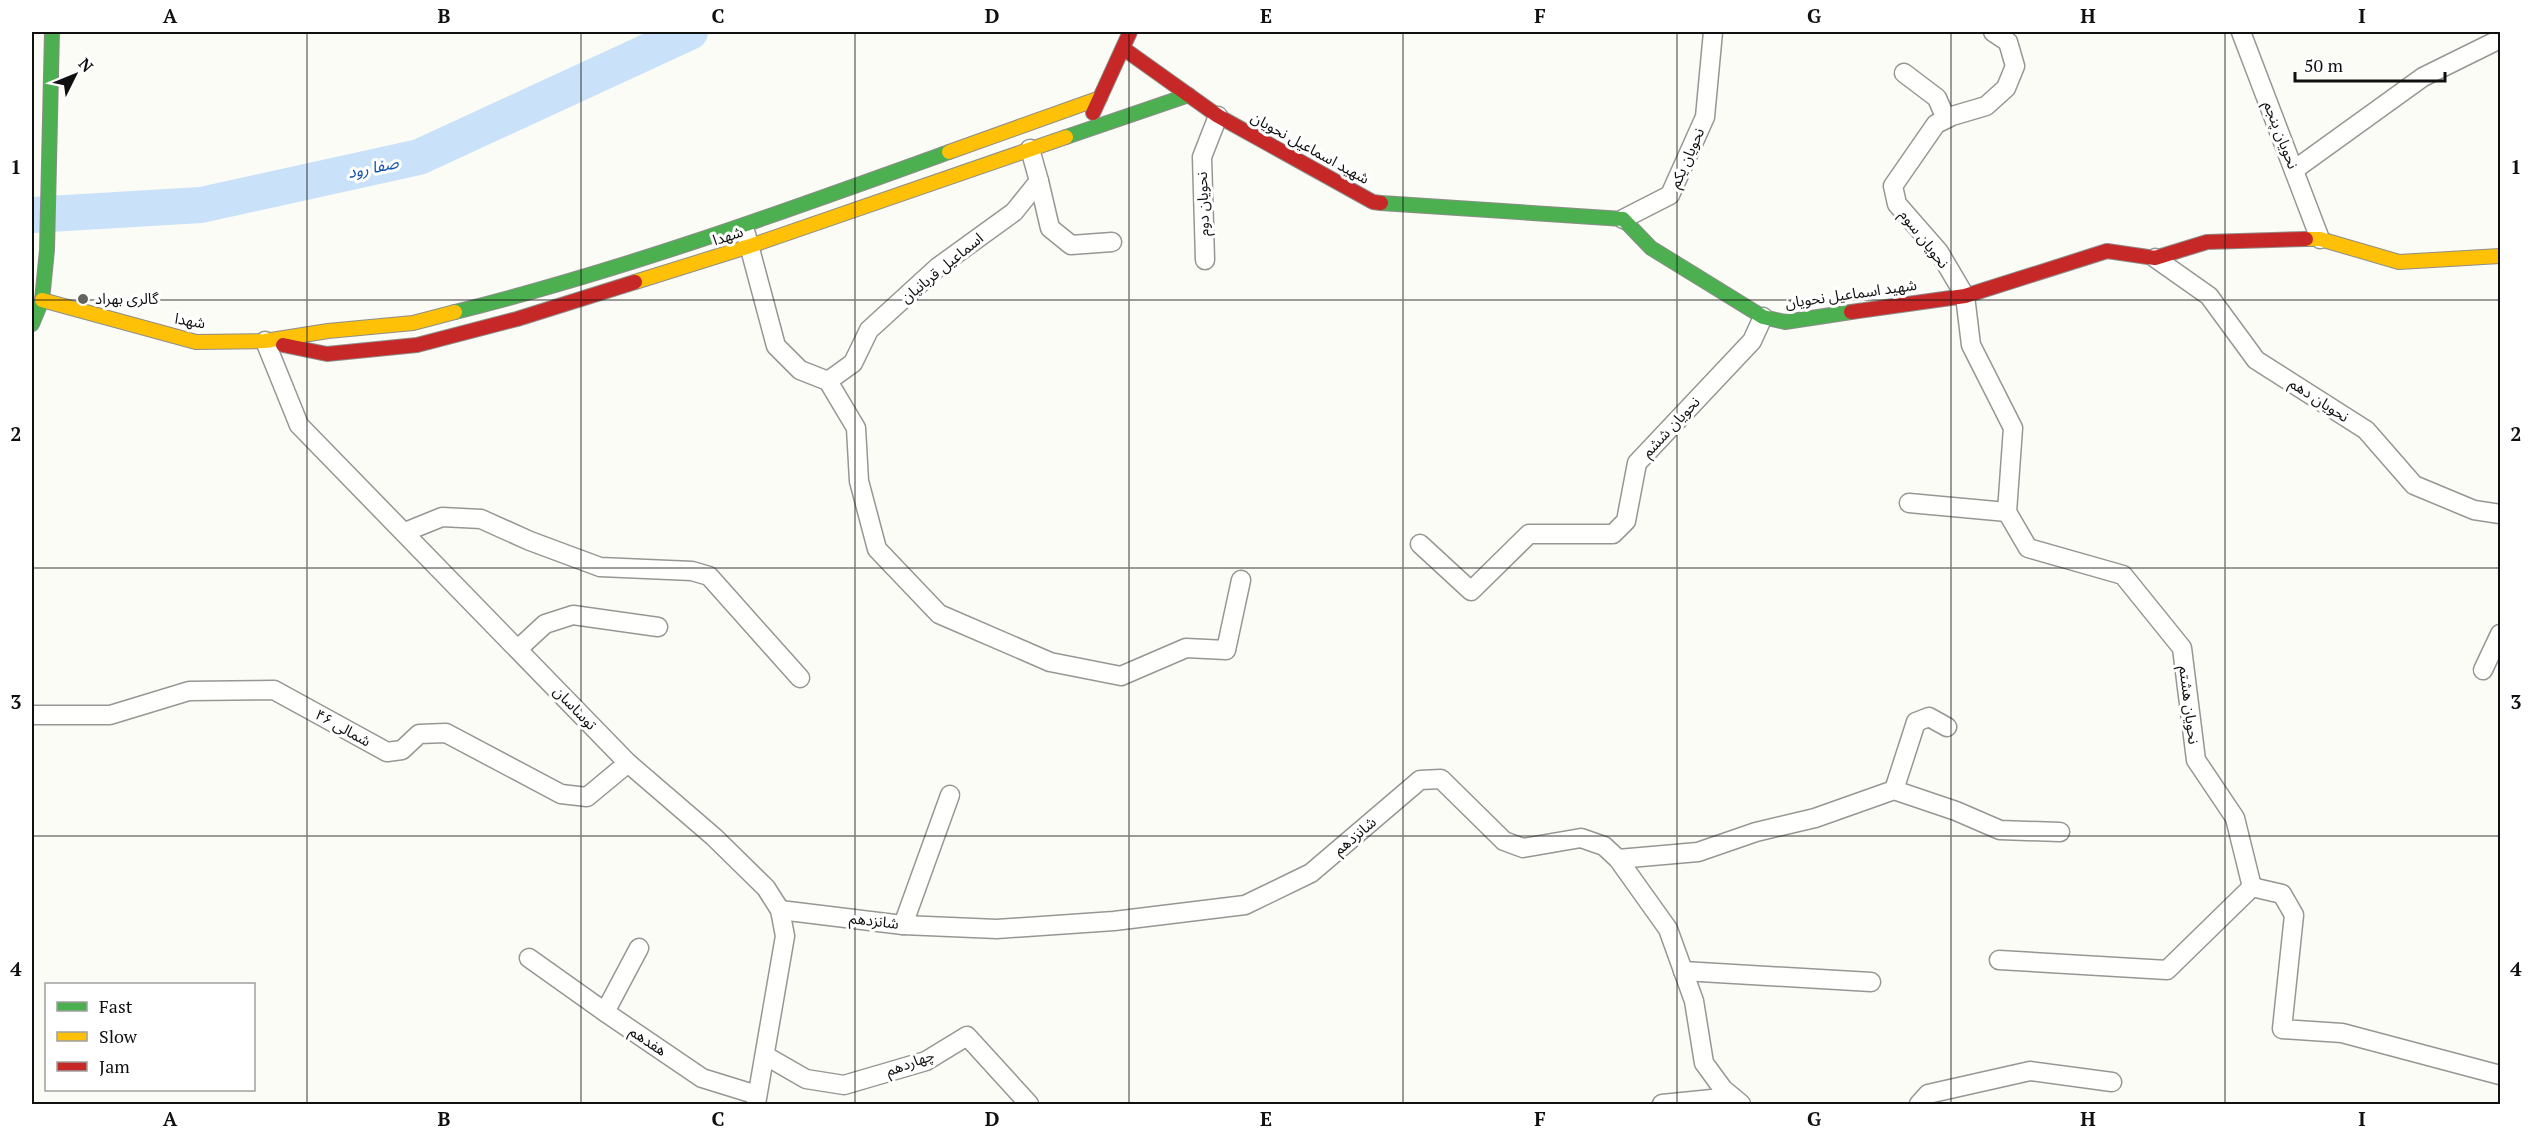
<svg xmlns="http://www.w3.org/2000/svg" width="2532" height="1136" font-family="'PT Serif','Noto Sans Arabic',serif">
<rect width="100%" height="100%" fill="#fcfcf6"/>
<g fill="none" stroke-linecap="round" stroke-linejoin="round">
<polyline stroke="#c9e1f9" stroke-width="36" points="32,215 201,205 419,157 690,32"/>
<defs>
<g id="street">
<polyline points="1993,32 2008,42 2015,66 2006,88 1986,106 1952,116 1936,124 1893,186 1897,204 1939,252 1965,296 1971,345 2013,428 2007,512 2028,548 2123,575 2182,648 2196,760 2235,818 2252,887 2167,970 1999,960"/>
<polyline points="2241,32 2320,239"/>
<polyline points="1904,73 1937,98 1946,119"/>
<polyline points="2294,170 2423,77 2500,39"/>
<polyline points="1039,181 1050,228 1071,245 1112,242"/>
<polyline points="1623,219 1670,195 1705,117 1713,32"/>
<polyline points="746,234 776,346 800,370 828,381 856,428 859,481 877,549 939,614 1050,662 1121,676 1186,648 1226,650 1241,580"/>
<polyline points="2155,258 2209,296 2256,360 2366,430 2414,485 2474,510 2500,514"/>
<polyline points="1205,260 1202,157 1218,116"/>
<polyline points="265,341 299,425 628,763 714,837 766,888 780,910 785,936 756,1104"/>
<polyline points="828,381 853,363 869,330 938,267 1014,212 1039,181 1030,149"/>
<polyline points="1909,503 2007,512"/>
<polyline points="405,532 442,517 481,519 530,541 600,567 692,571 709,576 800,678"/>
<polyline points="1420,544 1471,591 1529,534 1613,534 1626,521 1637,463 1752,341 1763,317"/>
<polyline points="518,649 545,624 573,615 658,627"/>
<polyline points="2483,670 2500,634"/>
<polyline points="32,715 110,715 189,691 274,690 387,752 402,750 419,734 446,733 561,794 587,797 628,763"/>
<polyline points="1894,790 1916,722 1929,717 1947,727"/>
<polyline points="1618,859 1698,852 1756,832 1815,818 1894,790 1956,811 2000,830 2060,832"/>
<polyline points="2252,887 2282,894 2294,915 2282,1029 2342,1033 2500,1075"/>
<polyline points="780,910 903,925 997,929 1114,921 1245,905 1311,873 1420,780 1441,779 1504,841 1523,848 1581,838 1604,846 1618,859 1668,929 1694,1001 1704,1063 1723,1089 1741,1104"/>
<polyline points="903,925 950,795"/>
<polyline points="639,948 605,1012 702,1078 757,1095"/>
<polyline points="529,958 605,1012"/>
<polyline points="1683,971 1871,982"/>
<polyline points="766,1056 806,1079 844,1085 926,1061 967,1036 1029,1104"/>
<polyline points="1662,1104 1732,1097"/>
<polyline points="1919,1104 1928,1094 2030,1071 2112,1082"/>
</g>
<g id="fast">
<polyline points="1066,137 1189,95"/>
<polyline points="1381,203 1623,219 1651,248 1763,317 1785,322 1851,312"/>
<path d="M455,312c169,-42 331,-101 494,-160"/>
<polyline points="32,324 42,300 47,250 52,32"/>
</g>
<g id="slow">
<polyline points="949,152 1100,98"/>
<polyline points="2306,239 2320,239 2399,262 2500,256"/>
<polyline points="635,282 750,246 1066,137"/>
<polyline points="42,300 196,342 265,341 328,331 413,323 455,312"/>
</g>
<g id="jam">
<polyline points="1124,49 1218,116 1373,202 1381,203"/>
<polyline points="1093,113 1130,32"/>
<polyline points="1851,312 1965,296 2107,251 2155,258 2207,242 2306,239"/>
<polyline points="283,345 327,354 417,345 517,319 635,282"/>
</g>
</defs>
<use href="#street" stroke="#969694" stroke-width="21"/>
<use href="#fast" stroke="#8d8d8a" stroke-width="16"/>
<use href="#slow" stroke="#8d8d8a" stroke-width="16"/>
<use href="#jam" stroke="#8d8d8a" stroke-width="16"/>
<use href="#street" stroke="#fffffe" stroke-width="18"/>
<use href="#fast" stroke="#4caf50" stroke-width="14"/>
<use href="#slow" stroke="#ffc107" stroke-width="14"/>
<use href="#jam" stroke="#c62828" stroke-width="14"/>
</g>
<path fill="none" stroke="#101010" stroke-width="1.5" stroke-opacity="0.55" d="M307,32v1072M581,32v1072M855,32v1072M1129,32v1072M1403,32v1072M1677,32v1072M1951,32v1072M2225,32v1072M32,300h2468M32,568h2468M32,836h2468"/>
<circle fill="#636360" stroke="#fff" stroke-width="2" cx="83" cy="299" r="6"/>
<g text-anchor="middle" stroke-width="6" stroke-linejoin="round" paint-order="stroke">
<g font-size="15" fill="#101010" stroke="#fff">
<text transform="translate(2281 135) rotate(69)" y="5">نحویان پنجم</text>
<text transform="translate(1310 148) rotate(29)" y="5">شهید اسماعیل نحویان</text>
<text transform="translate(1687 158) rotate(-66)" y="5">نحویان یکم</text>
<text transform="translate(1203 204) rotate(-92)" y="5">نحویان دوم</text>
<text transform="translate(728 236) rotate(-18)" y="5">شهدا</text>
<text transform="translate(1924 239) rotate(52)" y="5">نحویان سوم</text>
<text transform="translate(942 268) rotate(-39)" y="5">اسماعیل قربانیان</text>
<text transform="translate(1851 294) rotate(-8)" y="5">شهید اسماعیل نحویان</text>
<text transform="translate(190 321) rotate(10)" y="5">شهدا</text>
<text transform="translate(2319 400) rotate(33)" y="5">نحویان دهم</text>
<text transform="translate(1671 427) rotate(-47)" y="5">نحویان ششم</text>
<text transform="translate(2189 705) rotate(83)" y="5">نحویان هشتم</text>
<text transform="translate(575 708) rotate(46)" y="5">توساسان</text>
<text transform="translate(343 728) rotate(29)" y="5">شمالی ۴۶</text>
<text transform="translate(1355 836) rotate(-40)" y="5">شانزدهم</text>
<text transform="translate(874 921) rotate(7)" y="5">شانزدهم</text>
<text transform="translate(648 1041) rotate(34)" y="5">هفدهم</text>
<text transform="translate(910 1063) rotate(-20)" y="5">چهاردهم</text>
</g>
<g font-size="15" fill="#101010" stroke="#fff" text-anchor="start">
<text x="95" y="304">گالری بهراد</text>
</g>
<g font-size="16" font-style="italic" fill="#0f4fac" stroke="#fff">
<text transform="translate(373 167) rotate(-12)" y="6">صفا رود</text>
</g>
</g>
<rect width="2532" height="1136" fill="none" stroke="#ffffff" stroke-width="66"/>
<rect x="45" y="983" width="210" height="108" fill="#ffffff" stroke="#9f9f9f" stroke-width="1.5"/>
<rect x="57" y="1002" width="30" height="9" fill="#4caf50" stroke="#9f9f9f" stroke-width="1.5"/>
<text x="99" y="1013" font-size="18" fill="#101010">Fast</text>
<rect x="57" y="1032" width="30" height="9" fill="#ffc107" stroke="#9f9f9f" stroke-width="1.5"/>
<text x="99" y="1043" font-size="18" fill="#101010">Slow</text>
<rect x="57" y="1062" width="30" height="9" fill="#c62828" stroke="#9f9f9f" stroke-width="1.5"/>
<text x="99" y="1073" font-size="18" fill="#101010">Jam</text>
<g transform="translate(75 75) rotate(47)" stroke="#ffffff" stroke-width="4.5" paint-order="stroke">
<path d="M0-4.5L10 22L0 15L-10 22Z" fill="#101010"/>
<text y="-9" font-size="16" font-weight="bold" text-anchor="middle" fill="#101010">N</text>
</g>
<path d="M2295 72v9h150v-9" fill="none" stroke="#101010" stroke-width="3"/>
<text x="2304" y="72" font-size="18" fill="#101010" stroke="#ffffff" stroke-width="4.5" paint-order="stroke">50 m</text>
<rect x="33" y="33" width="2466" height="1070" fill="none" stroke="#101010" stroke-width="2"/>
<g font-size="20" text-anchor="middle" font-weight="bold" fill="#101010">
<text x="170" y="23">A</text>
<text x="444" y="23">B</text>
<text x="718" y="23">C</text>
<text x="992" y="23">D</text>
<text x="1266" y="23">E</text>
<text x="1540" y="23">F</text>
<text x="1814" y="23">G</text>
<text x="2088" y="23">H</text>
<text x="2362" y="23">I</text>
<text x="16" y="174">1</text>
<text x="2516" y="174">1</text>
<text x="16" y="441">2</text>
<text x="2516" y="441">2</text>
<text x="16" y="709">3</text>
<text x="2516" y="709">3</text>
<text x="16" y="976">4</text>
<text x="2516" y="976">4</text>
<text x="170" y="1126">A</text>
<text x="444" y="1126">B</text>
<text x="718" y="1126">C</text>
<text x="992" y="1126">D</text>
<text x="1266" y="1126">E</text>
<text x="1540" y="1126">F</text>
<text x="1814" y="1126">G</text>
<text x="2088" y="1126">H</text>
<text x="2362" y="1126">I</text>
</g>
</svg>
